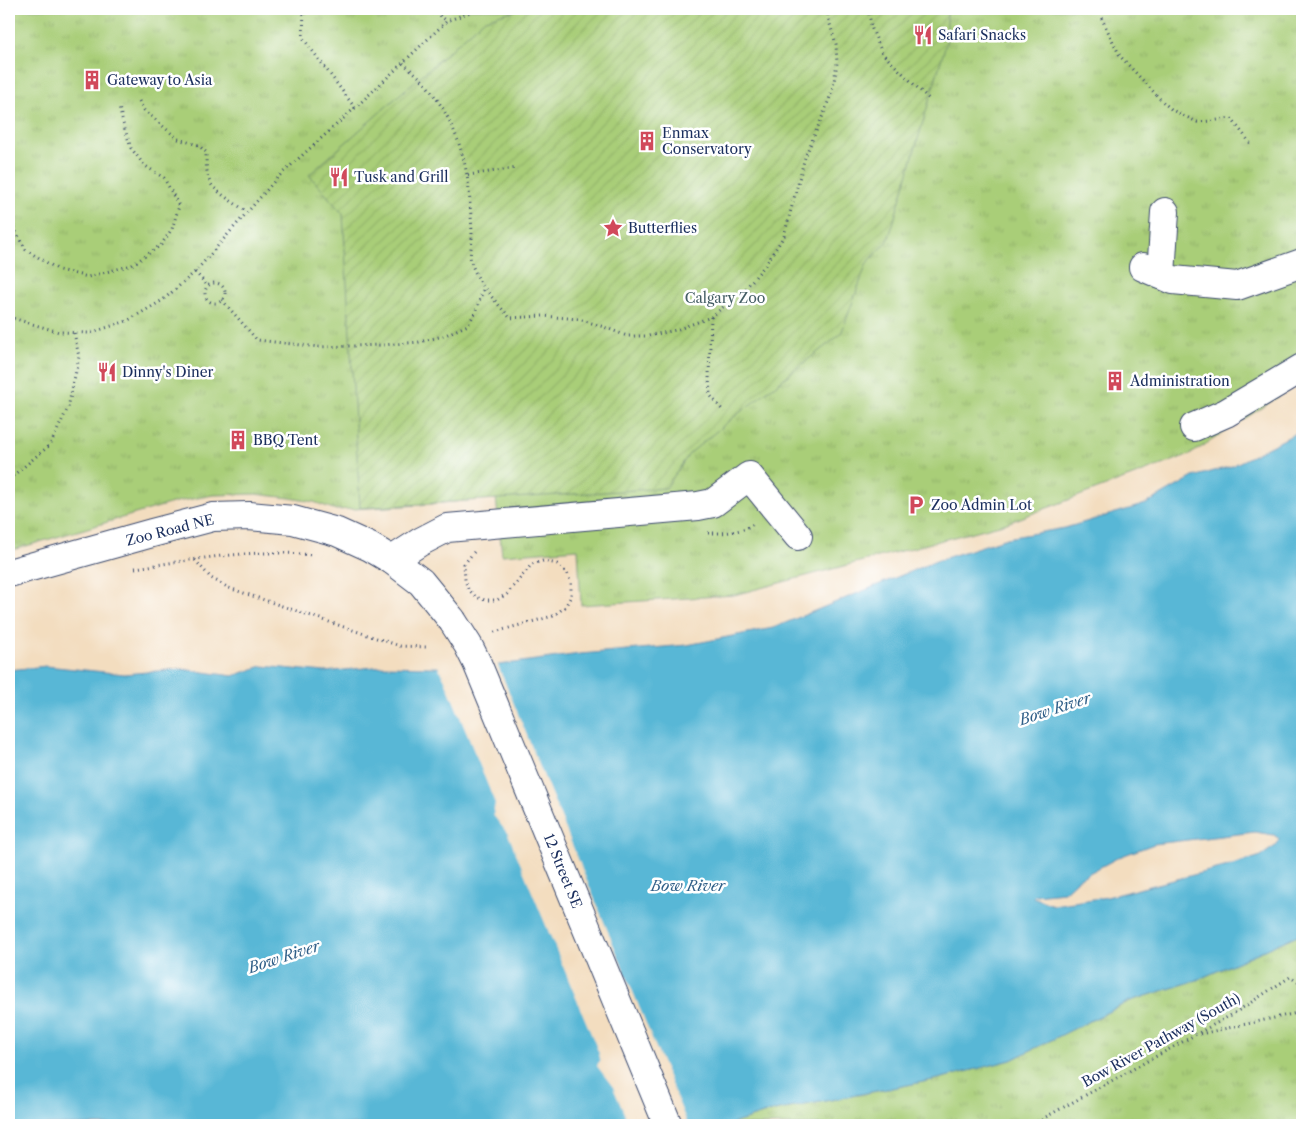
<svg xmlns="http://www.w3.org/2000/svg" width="1311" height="1134" font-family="'Libre Caslon Text',serif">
<defs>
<pattern id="grass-tufts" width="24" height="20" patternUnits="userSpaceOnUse" patternTransform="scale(1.25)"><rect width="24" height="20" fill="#a9ce78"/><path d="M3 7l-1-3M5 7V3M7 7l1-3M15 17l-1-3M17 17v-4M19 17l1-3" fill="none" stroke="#91b16a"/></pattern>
<pattern id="garden-furrows" width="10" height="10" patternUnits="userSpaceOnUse" patternTransform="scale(1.25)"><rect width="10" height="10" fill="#a9ce78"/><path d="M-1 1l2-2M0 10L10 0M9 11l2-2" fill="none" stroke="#91b16a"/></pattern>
</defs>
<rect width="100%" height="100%" fill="#fff"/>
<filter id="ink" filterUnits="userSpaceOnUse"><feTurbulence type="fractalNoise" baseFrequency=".02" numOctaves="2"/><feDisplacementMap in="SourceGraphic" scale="10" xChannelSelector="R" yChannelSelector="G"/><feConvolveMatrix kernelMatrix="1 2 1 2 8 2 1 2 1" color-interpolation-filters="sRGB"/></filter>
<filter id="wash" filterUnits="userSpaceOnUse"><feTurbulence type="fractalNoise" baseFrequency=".0096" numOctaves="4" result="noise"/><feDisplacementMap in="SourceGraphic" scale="20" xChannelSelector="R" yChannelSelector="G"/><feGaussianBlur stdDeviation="1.12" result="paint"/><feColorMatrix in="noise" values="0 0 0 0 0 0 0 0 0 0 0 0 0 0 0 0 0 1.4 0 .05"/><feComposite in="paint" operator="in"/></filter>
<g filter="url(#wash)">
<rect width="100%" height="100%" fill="#f3ddbf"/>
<g fill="url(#grass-tufts)" stroke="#627e6b">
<polygon points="9,9 1302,9 1302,381 1191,454 1007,523 734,595 581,605 578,549 502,555 496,498 421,505 336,510 314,502 290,498 256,494 213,495 176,502 9,551"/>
<polygon points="1302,933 1302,1125 729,1125 769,1112 938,1079 1011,1060 1130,1001 1197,980"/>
</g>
<polygon fill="url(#garden-furrows)" stroke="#627e6b" points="519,9 947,9 947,40 888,241 867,263 841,334 725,424 689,454 666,488 360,508 343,214 309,175 485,19"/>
<path fill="#58b7d6" stroke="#3a739a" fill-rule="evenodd" d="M1302,430v503l-105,47 -67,21 -119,59 -73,19 -169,33 -40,13h-720v-455l37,-4 78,8 57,-5 52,7 29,-10 63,6 59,-6 93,2 103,-14 107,-9 86,-17 163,-67 71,-23 58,-10 81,-24 47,-27 39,-11zM1255,832l19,3 5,4 -2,6 -16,11 -25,8 -129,33 -54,8 -20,-8 2,-2 29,-3 14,-13 41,-22 35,-13z"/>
<polygon fill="#f3ddbf" points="497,663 688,1125 629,1125 613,1087 597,1066 600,1059 599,1053 508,834 493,815 495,803 445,680 437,664 477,665"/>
</g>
<g filter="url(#ink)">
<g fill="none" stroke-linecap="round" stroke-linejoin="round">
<defs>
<g id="minor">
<polyline points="1143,267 1173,280 1237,286 1302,263"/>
<polyline points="1161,275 1165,212"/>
<polyline points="1194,427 1226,413 1302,368"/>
<polyline points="392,560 420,542 447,528 698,506 713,503 749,476 798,536"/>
<polyline points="9,573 152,533 213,517 249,516 293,520 337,532 370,547 392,560 421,582 452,620"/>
</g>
</defs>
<use href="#minor" stroke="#3b496d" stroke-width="30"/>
<g stroke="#3b496d" stroke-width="3" stroke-dasharray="1 4" stroke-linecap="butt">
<polyline points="304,9 303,38 355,108"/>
<polyline points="353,9 361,12 371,9"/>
<polyline points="432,9 447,21"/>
<polyline points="868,9 872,29 882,53 929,99"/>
<polyline points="1097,9 1120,56 1162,101 1172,110 1197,122 1211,121 1231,118 1251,144"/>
<path d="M403,63c6,6 14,11 20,18 30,35 45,77 47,123 1,11 2,23 2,34 0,8 -3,16 -1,23 6,23 25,40 39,57l33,-2 36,3 25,8 23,9h21l28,-6 35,-13 35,-29 20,-24 18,-28 21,-79 21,-49 7,-20 4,-25 -1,-19 -7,-23 -2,-12"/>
<path d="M139,101l5,9 34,29 20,6 8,7c0,10 0,23 5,32 6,9 27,21 36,28"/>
<polyline points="468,175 517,168"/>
<polyline points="9,213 13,226 26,250 59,270 88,277 132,265 161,245 172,229 179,206 164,178 144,165 131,148 123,123 119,107"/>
<polyline points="195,272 208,286"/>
<circle cx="215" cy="293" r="10"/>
<polyline points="222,300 257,340 319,347 383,345 419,342 443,336 468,325 475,313 484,287"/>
<polyline points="9,317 59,332 90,333 127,321 163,300 195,272 278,177 355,108 447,21 478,9"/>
<polyline points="711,317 709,376 710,395 724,412"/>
<polyline points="9,479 50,445 68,408 79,357 74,332"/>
<path d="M708,533c16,0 33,0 47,-10"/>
<polyline points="474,552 464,564 465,580 468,589 476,597 485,600 497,600 507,594 532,564 543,561 557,564 567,573 571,583 571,596 565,607 553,616 491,633"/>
<polyline points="195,560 211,578 229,588 400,646 427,647"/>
<path d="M135,568c58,-8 117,-20 176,-13"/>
<polyline points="1200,1034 1302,1012"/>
<polyline points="1028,1125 1033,1124 1233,1014 1290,977 1302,985"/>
</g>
<use href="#minor" stroke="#fff" stroke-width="28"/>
<defs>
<polyline id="minor-bridge" points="452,620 468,645 477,663 668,1125"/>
</defs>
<use href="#minor-bridge" stroke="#3b496d" stroke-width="30" stroke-linecap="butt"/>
<use href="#minor-bridge" stroke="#fff" stroke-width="28"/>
</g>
</g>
<defs>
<symbol id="restaurant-bare" viewBox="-9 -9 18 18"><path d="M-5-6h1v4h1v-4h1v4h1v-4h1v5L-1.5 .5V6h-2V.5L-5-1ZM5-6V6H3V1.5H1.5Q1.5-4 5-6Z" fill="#d1495b" stroke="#fff" stroke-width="2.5" paint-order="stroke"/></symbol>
<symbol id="building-bare" viewBox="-9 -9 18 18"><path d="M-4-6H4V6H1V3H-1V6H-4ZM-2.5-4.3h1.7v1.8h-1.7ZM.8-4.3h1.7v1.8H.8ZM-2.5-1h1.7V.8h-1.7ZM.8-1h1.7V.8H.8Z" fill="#d1495b" stroke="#fff" stroke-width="2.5" paint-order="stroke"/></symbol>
<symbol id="sight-bare" viewBox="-9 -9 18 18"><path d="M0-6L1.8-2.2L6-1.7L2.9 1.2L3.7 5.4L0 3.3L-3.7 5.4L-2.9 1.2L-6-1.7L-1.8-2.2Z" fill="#d1495b" stroke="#fff" stroke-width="2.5" paint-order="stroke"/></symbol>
<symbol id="parking-bare" viewBox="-9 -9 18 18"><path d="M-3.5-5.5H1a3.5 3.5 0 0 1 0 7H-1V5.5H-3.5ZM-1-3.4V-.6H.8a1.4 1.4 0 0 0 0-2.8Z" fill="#d1495b" stroke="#fff" stroke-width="2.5" paint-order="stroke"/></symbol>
</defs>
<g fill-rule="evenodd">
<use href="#restaurant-bare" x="909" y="21" width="28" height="28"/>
<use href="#building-bare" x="78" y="66" width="28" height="28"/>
<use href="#building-bare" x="633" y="127" width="28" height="28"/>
<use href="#restaurant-bare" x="325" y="163" width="28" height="28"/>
<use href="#sight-bare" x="599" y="214" width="28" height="28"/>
<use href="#restaurant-bare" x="93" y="358" width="28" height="28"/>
<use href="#building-bare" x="1101" y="367" width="28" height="28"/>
<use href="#building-bare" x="224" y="426" width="28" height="28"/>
<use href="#parking-bare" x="902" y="491" width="28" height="28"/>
</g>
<g text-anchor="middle" stroke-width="5" stroke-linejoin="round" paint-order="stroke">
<g font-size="14" fill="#1b2f5e" stroke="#fff" text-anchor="start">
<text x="938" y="40">Safari Snacks</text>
<text x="107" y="85">Gateway to Asia</text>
<text x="662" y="138">Enmax<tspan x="662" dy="16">Conservatory</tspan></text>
<text x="354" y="182">Tusk and Grill</text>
<text x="628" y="233">Butterflies</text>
<text x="122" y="377">Dinny's Diner</text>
<text x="1130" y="386">Administration</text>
<text x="253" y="445">BBQ Tent</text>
<text x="931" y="510">Zoo Admin Lot</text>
</g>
<g font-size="14" fill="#465f66" stroke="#fff">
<text x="725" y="303">Calgary Zoo</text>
</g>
<g font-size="14" fill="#1b2f5e" stroke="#fff">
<text transform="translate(170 530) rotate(-14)" y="5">Zoo Road NE</text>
<text transform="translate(563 871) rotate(68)" y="5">12 Street SE</text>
<text transform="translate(1161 1040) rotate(-29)" y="5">Bow River Pathway (South)</text>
</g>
<g font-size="15" font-style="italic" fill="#305f88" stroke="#fff">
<text transform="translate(1055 709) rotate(-18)" y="5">Bow River</text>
<text x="688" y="891">Bow River</text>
<text transform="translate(284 957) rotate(-18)" y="5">Bow River</text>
</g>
</g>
<rect width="1311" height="1134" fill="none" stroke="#fff" stroke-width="30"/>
</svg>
